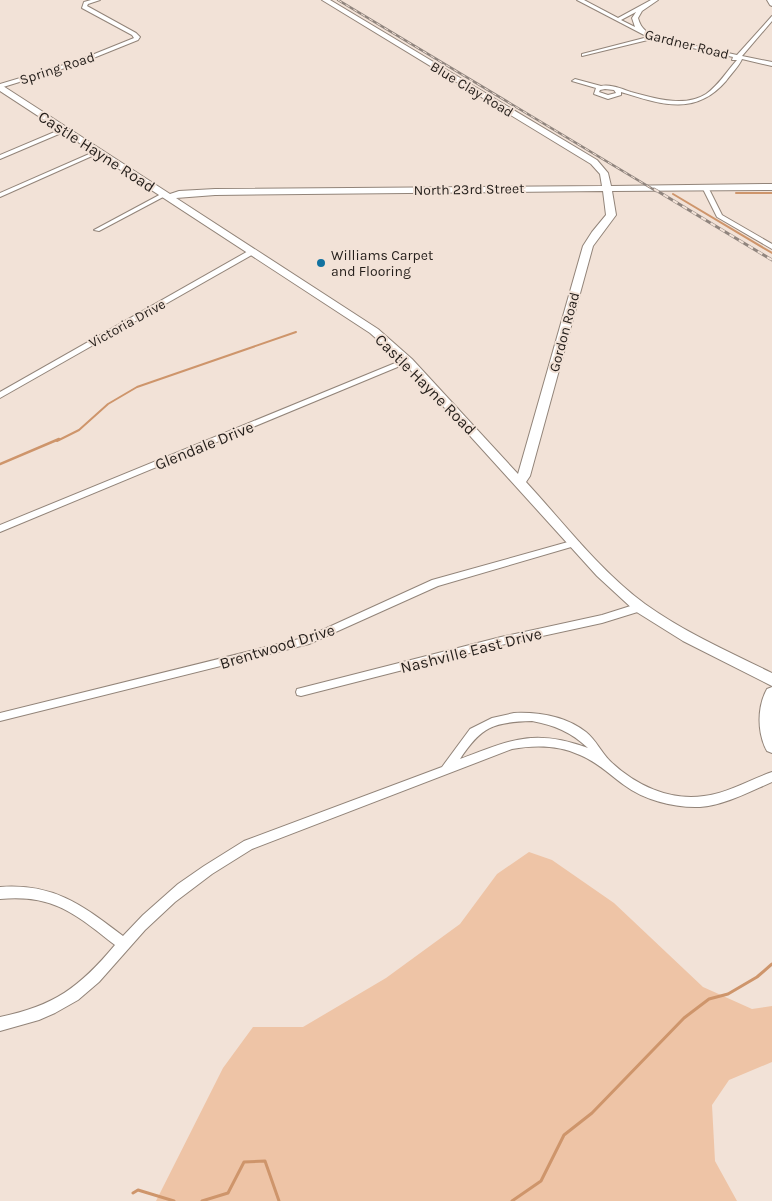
<svg xmlns="http://www.w3.org/2000/svg" width="772" height="1201" font-family="Karla,sans-serif">
<rect width="100%" height="100%" fill="#f2e2d7"/>
<polygon fill="#eec4a6" points="529,852 552,860 614,903 703,987 752,1009 772,1006 772,1062 729,1080 712,1105 715,1161 737,1201 156,1201 223,1068 253,1027 303,1027 386,978 460,924 497,874"/>
<g fill="none" stroke-linecap="round" stroke-linejoin="round">
<g stroke="#ce956b" stroke-width="2">
<polyline points="736,193 772,193"/>
<polyline points="673,194 772,253"/>
<polyline points="57,441 79,430 108,404 137,387 296,332"/>
</g>
<polyline stroke="#ce956b" stroke-width="2.5" points="0,464 59,439"/>
<g stroke="#ce956b" stroke-width="3">
<polyline points="133,1193 138,1190 174,1201"/>
<polyline points="202,1201 228,1193 244,1162 265,1161 279,1201"/>
<polyline points="512,1201 541,1181 564,1135 592,1113 684,1018 709,999 728,994 757,977 772,964"/>
</g>
<defs>
<g id="street">
<polygon points="91,0 100,0 88,4 87,6 136,33 140,37 138,40 81,63 0,88 0,84 77,61 134,38 132,35 82,8 84,2"/>
<path d="M577,0h7l34,18 33,-18h7l-16,11 -4,7c3,12 10,15 21,20l78,17 35,-39v5l-30,35 30,6v4l-30,-7c-3,7 -11,15 -16,22 -31,36 -66,23 -105,11v3l-13,4 -14,-5 2,-6 -24,-7 3,-2 26,7c10,-2 21,3 30,6 23,6 53,16 75,2 12,-8 21,-23 31,-34h-5l1,-3 -81,-18 -70,17v-2l66,-17zM636,12l-4,6 3,9 -14,-7zM605,89l9,1 2,3 -8,2 -9,-3 1,-2z"/>
<polygon points="767,0 772,0 772,6 770,5"/>
<polygon points="64,128 67,130 66,131 0,159 0,155"/>
<polygon points="96,151 101,152 0,197 0,193"/>
<polygon points="705,185 708,187 722,215 772,244 772,249 717,217 702,187"/>
<polygon points="163,193 165,194 165,196 99,231 94,230"/>
<polygon points="250,250 257,252 0,398 0,392"/>
<polygon points="405,359 408,359 412,361 0,532 0,525"/>
<polygon points="575,540 580,543 578,545 438,586 309,644 0,721 0,713 307,637 432,580"/>
<polygon points="640,603 645,607 644,610 602,623 501,645 301,696 297,695 296,692 297,689 301,688 501,637 602,615"/>
<path d="M514,713c25,-1 51,3 72,19 10,8 15,20 24,29 25,24 59,40 94,35 24,-3 45,-16 68,-24v10c-23,10 -47,23 -72,25 -26,1 -56,-7 -76,-22 -15,-11 -27,-23 -44,-30 -22,-10 -45,-10 -68,-6l-260,100 -40,25 -37,28 -30,28 -46,52 -21,18 -23,13 -16,7 -39,11v-14c54,-11 80,-30 115,-72 -40,-31 -61,-51 -115,-46v-12c54,-4 82,18 123,49l20,-21 35,-31 26,-18 40,-25 198,-74 28,-38 22,-11zM532,721c22,4 39,11 56,27 -54,-20 -77,-8 -128,11 21,-32 33,-37 72,-38z"/>
</g>
<g id="secondary">
<path d="M322,0h8l267,160 11,13 3,13 161,-2v6l-160,1 4,24 -23,31 -63,230 -4,6c37,40 75,90 119,122 39,28 84,48 127,69v13l-89,-45 -48,-30 -38,-35 -193,-213 -34,-30 -370,-242v-5h3l167,108 9,-3 36,-2 387,-3 -2,-12 -9,-10zM603,191l3,24 -14,17 -9,14 -65,228 -106,-115 -34,-30 -202,-131 39,-3z"/>
<path d="M772,687v66l-5,-2c-10,-18 -10,-44 0,-62z"/>
</g>
</defs>
<use href="#street" stroke="#928479" stroke-width="2"/>
<use href="#secondary" stroke="#928479" stroke-width="2"/>
<use href="#street" fill="#fff" fill-rule="evenodd"/>
<use href="#secondary" fill="#fff" fill-rule="evenodd"/>
<defs>
<polyline id="rail-far1" points="338,0 656,191"/>
<polyline id="rail" points="654,189 772,260"/>
</defs>
<use href="#rail-far1" stroke="#90857e" stroke-width="2.5"/>
<use href="#rail" stroke="#90857e" stroke-width="3"/>
<use href="#rail-far1" stroke="#f2e2d7" stroke-width="1" stroke-dasharray="4.5" stroke-linecap="butt"/>
<use href="#rail" stroke="#f2e2d7" stroke-width="2" stroke-dasharray="5.5" stroke-linecap="butt"/>
</g>
<circle fill="#1272a0" stroke="#f2e2d7" stroke-width="2" cx="321" cy="263" r="5"/>
<g text-anchor="middle" stroke-width="4" stroke-linejoin="round" paint-order="stroke">
<g font-size="14" fill="#241e1a" stroke="#f2e2d7">
<text transform="translate(687 44) rotate(14)" y="5">Gardner Road</text>
<text transform="translate(57 68) rotate(-18)" y="5">Spring Road</text>
<text transform="translate(472 89) rotate(31)" y="5">Blue Clay Road</text>
<text transform="translate(469 189) rotate(-1)" y="5">North 23rd Street</text>
<text transform="translate(127 323) rotate(-29)" y="5">Victoria Drive</text>
<text transform="translate(564 332) rotate(-75)" y="5">Gordon Road</text>
</g>
<g font-size="14" fill="#241e1a" stroke="#f2e2d7" text-anchor="start">
<text x="331" y="260">Williams Carpet<tspan x="331" dy="16">and Flooring</tspan></text>
</g>
<g font-size="16" fill="#241e1a" stroke="#f2e2d7">
<text transform="translate(97 151) rotate(33)" y="6">Castle Hayne Road</text>
<text transform="translate(426 384) rotate(45)" y="6">Castle Hayne Road</text>
<text transform="translate(204 445) rotate(-22)" y="6">Glendale Drive</text>
<text transform="translate(277 646) rotate(-17)" y="6">Brentwood Drive</text>
<text transform="translate(471 650) rotate(-14)" y="6">Nashville East Drive</text>
</g>
</g>
</svg>
